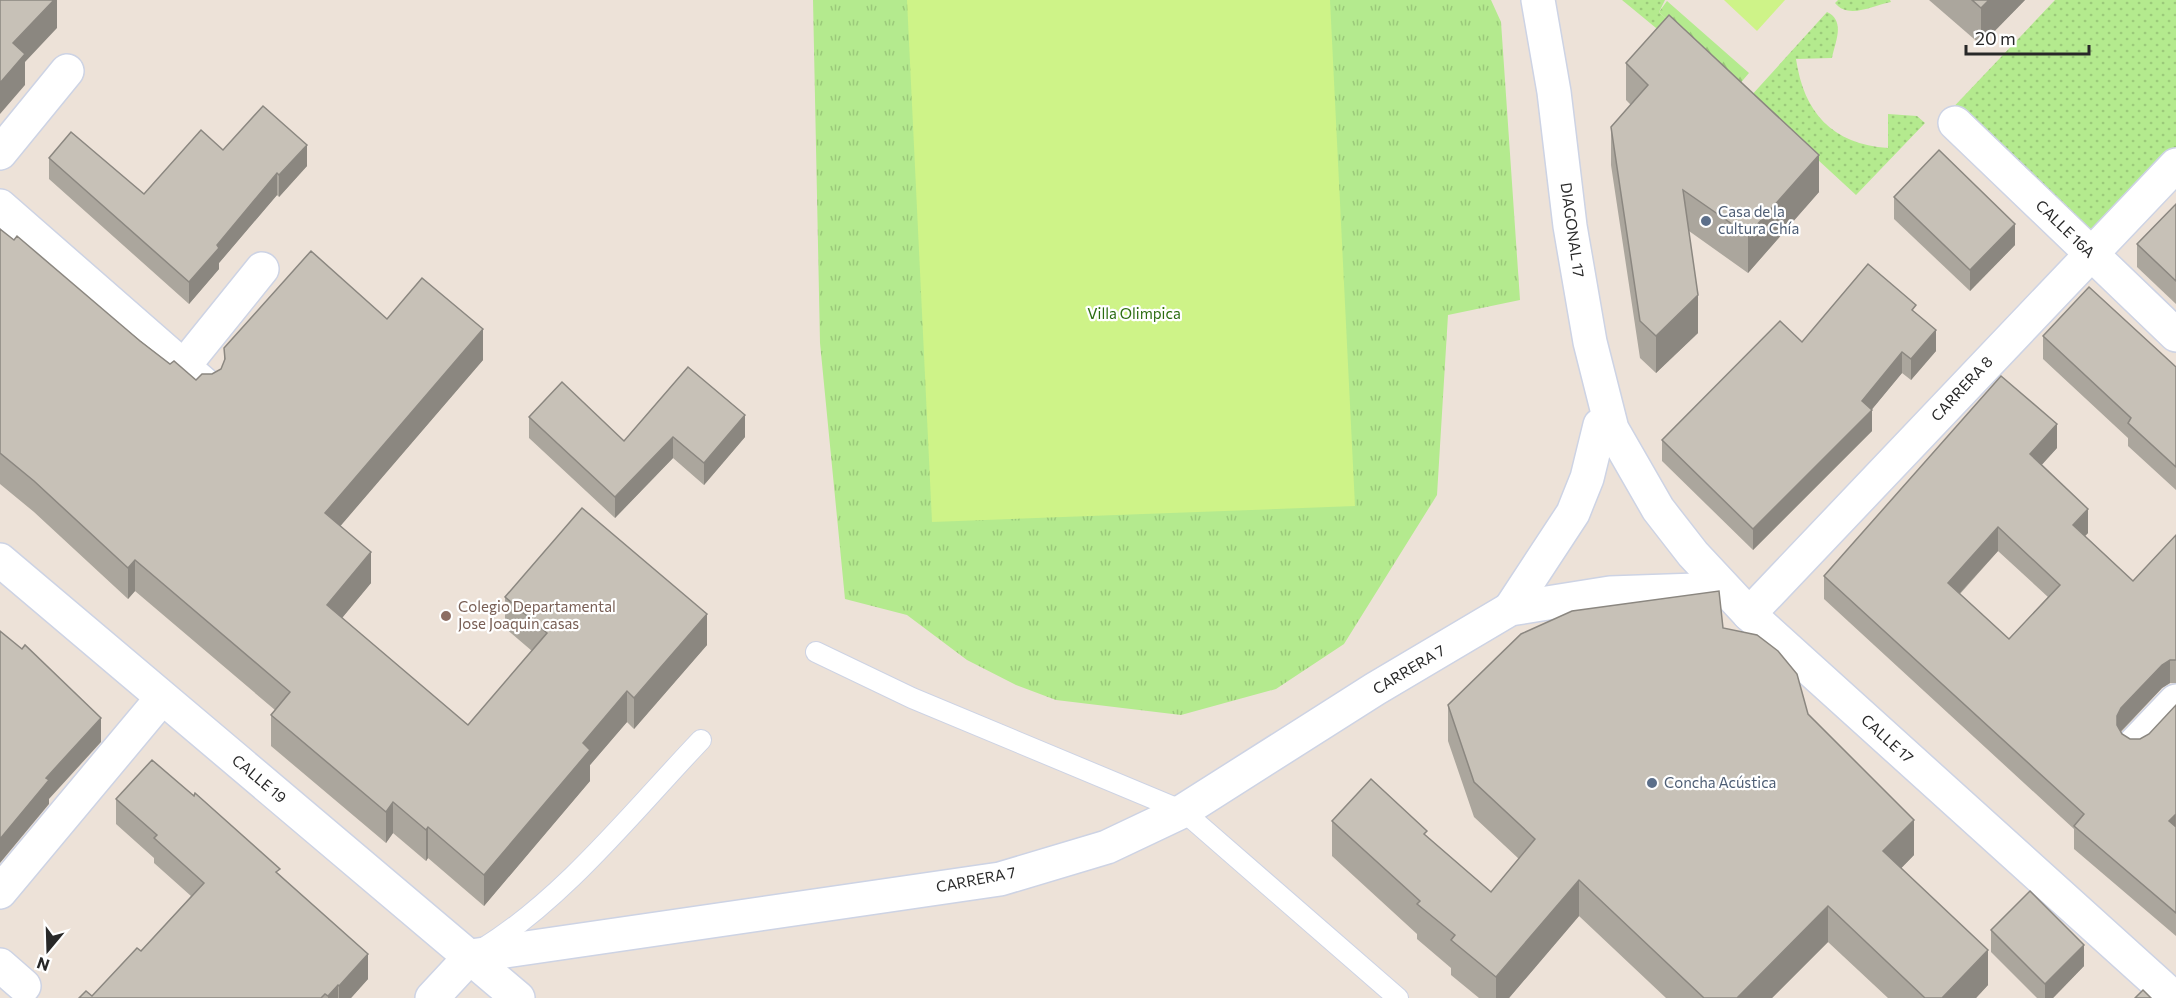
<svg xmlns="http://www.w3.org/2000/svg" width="2176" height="998" font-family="Commissioner,sans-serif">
<defs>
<pattern id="grass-dots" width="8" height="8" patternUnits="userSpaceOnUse" patternTransform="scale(1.5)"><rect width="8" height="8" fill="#b4ea8e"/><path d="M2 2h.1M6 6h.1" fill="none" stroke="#9bc97a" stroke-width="1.8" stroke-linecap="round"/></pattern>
<pattern id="forest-firs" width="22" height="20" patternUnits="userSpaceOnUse" patternTransform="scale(1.5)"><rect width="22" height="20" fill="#b4ea8e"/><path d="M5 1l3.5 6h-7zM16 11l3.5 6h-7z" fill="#9bc97a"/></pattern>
<pattern id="park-tufts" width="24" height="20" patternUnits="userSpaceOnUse" patternTransform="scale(1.5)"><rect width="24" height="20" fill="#b4ea8e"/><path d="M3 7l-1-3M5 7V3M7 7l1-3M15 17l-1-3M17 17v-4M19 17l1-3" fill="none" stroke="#9bc97a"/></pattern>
</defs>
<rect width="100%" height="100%" fill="#ede2d8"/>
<g fill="url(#grass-dots)">
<polygon points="1622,0 1665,0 1659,12 1691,42 1684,51"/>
<path d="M1838,0h52l1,2c-18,3 -42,18 -56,1z"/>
<polygon points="2055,0 2176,0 2176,165 2091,254 1945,116"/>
<path d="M1827,12c19,9 8,30 5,46l-36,1c8,54 36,85 92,89v-34l29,2 8,7 -69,72 -106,-98z"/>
</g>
<polygon fill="url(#forest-firs)" points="1667,1 1749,73 1732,93 1691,41 1659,12"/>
<polygon fill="url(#park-tufts)" points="813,0 1491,0 1501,22 1520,300 1448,315 1437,495 1344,644 1276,689 1181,715 1056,700 1016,685 967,660 907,615 845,599 820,343"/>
<g fill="#cef388">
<polygon points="907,0 1330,0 1355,506 932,522"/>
<polygon points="1724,0 1785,0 1757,31"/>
</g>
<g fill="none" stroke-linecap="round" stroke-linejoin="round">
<defs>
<g id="lane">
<polyline points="816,652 912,698 1183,811 1398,998"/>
<path d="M482,949c82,-50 153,-140 219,-209"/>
</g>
<g id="street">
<polyline points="1955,123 2176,335"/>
<polyline points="0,153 67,71"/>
<polyline points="0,206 207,387"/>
<polyline points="183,367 262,269"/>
<polyline points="0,560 518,998"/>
<polyline points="1510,609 1573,513 1587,478 1600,425"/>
<polyline points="1749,614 2176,165"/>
<polyline points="2135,744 2176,701"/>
<polyline points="0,892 162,698"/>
<polyline points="0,965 24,986"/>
<polyline points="432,998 471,956 1000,879 1107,847 1183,811 1375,689 1510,609 1610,593 1725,589"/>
</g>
<polyline id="secondary" points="1538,0 1554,92 1570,226 1590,342 1612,429 1658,509 1693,554 1749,614 2174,998"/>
</defs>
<use href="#lane" stroke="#cdd3e4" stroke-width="22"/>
<use href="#street" stroke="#cdd3e4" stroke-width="36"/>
<use href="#secondary" stroke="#cdd3e4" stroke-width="36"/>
<use href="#lane" stroke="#fff" stroke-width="20"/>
<use href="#street" stroke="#fff" stroke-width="33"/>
<use href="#secondary" stroke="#fff" stroke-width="33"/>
</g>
<g fill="#aba69d" fill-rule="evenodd">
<polygon points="1929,0 2025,0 1981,45"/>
<polygon points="1626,63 1819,192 1748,273 1689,231 1698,333 1656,373 1640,358 1611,165 1611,127 1631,105 1626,100"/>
<polygon points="223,150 307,166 279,197 277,195 219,263 219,269 189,304 49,179 49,158 144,194"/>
<polygon points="1894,197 2015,245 1970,291 1894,219"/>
<polygon points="2176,204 2176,304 2137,267 2137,244"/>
<polygon points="0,229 170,364 196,380 212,374 221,369 224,362 224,348 387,319 483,360 340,526 371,583 342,618 468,725 532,651 505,628 505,597 707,645 634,729 627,722 590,765 590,781 484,906 428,858 426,861 393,833 386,843 271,746 271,715 275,710 135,591 128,599 34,512 0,484"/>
<polygon points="1916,313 1936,351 1911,380 1902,373 1871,410 1872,431 1753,550 1662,461 1662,440"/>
<polygon points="2043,336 2176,367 2176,490 2128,446 2128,438 2043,359"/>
<polygon points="688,367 745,437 704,485 673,458 615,518 529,438 529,417 624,441"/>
<path d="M2057,448l-16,17 47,68 -3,3 48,45 43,-46v148h-6l-8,5 -41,44 1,2 8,5h10l9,-5 27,-29v231l-102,-87v-20l-250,-230v-23zM1998,551l50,46 -39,42 -49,-45z"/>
<polygon points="1723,628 1808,714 1914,855 1901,868 1988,985 1976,998 1888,998 1828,942 1772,998 1666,998 1579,916 1509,998 1479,998 1451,975 1451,968 1417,939 1417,934 1332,856 1332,821 1427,837 1491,892 1519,859 1474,817 1448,741 1448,705"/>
<polygon points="116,799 280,875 368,979 351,998 79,998 92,996 141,951 191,896 154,863 154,858 116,824"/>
<polygon points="1991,930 2084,966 2053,998 2037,998 1991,952"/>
</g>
<g fill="#8b8780">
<polygon points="54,0 57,0 57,28 25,62 25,85 0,114 0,83 13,43"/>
<polygon points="1989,0 2025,0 1981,45 1981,8"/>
<polygon points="307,145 307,166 279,197 279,175"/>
<polygon points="1819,155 1819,192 1748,273 1748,235"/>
<polygon points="277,173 277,195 219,263 219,269 189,304 189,282 217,245"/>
<polygon points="2015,224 2015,245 1970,291 1970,270"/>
<polygon points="1698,295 1698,333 1656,373 1656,336"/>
<polygon points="483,329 483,360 325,544 325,513"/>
<polygon points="1936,330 1936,351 1911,380 1911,359"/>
<polygon points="1902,352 1902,373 1869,413 1872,410 1872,431 1753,550 1753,529"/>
<polygon points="745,415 745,437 704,485 704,463"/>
<polygon points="2057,424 2057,448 2030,478 2030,454"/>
<polygon points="673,437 673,458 615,518 615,497"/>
<polygon points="2088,509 2088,533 2073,548 2073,525"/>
<polygon points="1998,527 1998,551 1948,606 1948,583"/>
<polygon points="371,552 371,583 327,636 327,605"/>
<polygon points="135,560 135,591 128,599 128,568"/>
<polygon points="707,614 707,645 634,729 634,698"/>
<polygon points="2170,660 2170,683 2162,688 2121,731 2117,739 2117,716 2121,708 2162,665"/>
<polygon points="627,691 627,722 590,765 590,781 484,906 484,875 583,743"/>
<polygon points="101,718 101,742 49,799 49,804 0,863 0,839 46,778"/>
<polygon points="393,802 393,833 386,843 386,812"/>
<polygon points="2176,814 2176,837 2169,821"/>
<polygon points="1914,820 1914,855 1883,887 1883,851"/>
<polygon points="428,827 428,858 426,861 426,830"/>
<polygon points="1579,880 1579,916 1509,998 1496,998 1496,977"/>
<polygon points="1828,906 1828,942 1772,998 1737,998"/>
<polygon points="2084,945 2084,966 2053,998 2045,998 2045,984"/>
<polygon points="1988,950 1988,985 1976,998 1942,998"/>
<polygon points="368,954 368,979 351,998 339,998 339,986"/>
<polygon points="338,985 338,998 328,998 328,996"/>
</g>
<g fill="#c7c1b7" stroke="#8b8780" stroke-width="1.5" fill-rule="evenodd">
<polygon points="0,0 54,0 13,43 25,54 0,83"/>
<polygon points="1972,0 1989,0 1981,8"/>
<polygon points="1669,15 1819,155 1748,235 1683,190 1698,295 1656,336 1640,321 1611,127 1648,85 1626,63"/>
<polygon points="263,106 307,145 279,175 277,173 217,245 219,248 189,282 49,158 71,132 144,194 201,130 223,150"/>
<polygon points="1939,150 2015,224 1970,270 1894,197"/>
<polygon points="2176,204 2176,281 2137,244"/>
<polygon points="0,229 14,240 17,236 140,341 170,364 174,361 196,380 202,374 212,374 221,369 225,359 224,348 311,251 387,319 422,278 483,329 325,513 371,552 327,605 468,725 547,633 505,597 582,508 707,614 634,698 627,691 583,743 590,750 484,875 428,827 426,830 393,802 386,812 271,715 290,692 135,560 128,568 34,481 0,453"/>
<polygon points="1868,264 1916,305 1912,310 1936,330 1911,359 1902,352 1862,401 1872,410 1753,529 1662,440 1780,321 1802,342"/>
<polygon points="2089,287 2176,367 2176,467 2128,423 2131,418 2043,336"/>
<polygon points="688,367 745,415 704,463 673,437 615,497 529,417 562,382 624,441"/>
<path d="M2001,376l56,48 -27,30 58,55 -15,16 60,56 43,-46v125h-6l-8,5 -41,43 -4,8v9l5,9 8,5h10l9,-5 27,-29v109l-7,7 7,6v86l-102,-87 10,-12 -260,-238zM1998,527l62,58 -51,54 -61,-56z"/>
<polygon points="1719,591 1723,628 1757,635 1778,651 1797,674 1808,714 1914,820 1883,851 1988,950 1942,998 1925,998 1828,906 1737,998 1704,998 1579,880 1496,977 1451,940 1455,935 1417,904 1420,901 1332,821 1371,779 1427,831 1424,834 1491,892 1535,839 1474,782 1448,705 1521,634 1572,611"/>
<polygon points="0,631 22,649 25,645 101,718 46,778 49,780 0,839"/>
<polygon points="152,760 194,796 195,793 280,869 276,872 368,954 339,986 338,985 328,996 325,994 321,998 79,998 86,991 92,996 137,948 141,951 204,883 154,838 157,835 116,799"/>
<polygon points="2030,891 2084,945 2045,984 1991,930"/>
<polygon points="2143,990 2151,998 2135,998"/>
</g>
<g fill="#5c6f8a" stroke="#fff" stroke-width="2">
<circle cx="1706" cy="221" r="6"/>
<circle cx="1652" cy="783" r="6"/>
</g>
<circle fill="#8d6e63" stroke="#fff" stroke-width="2" cx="446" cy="616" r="6"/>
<g text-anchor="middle" stroke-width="4.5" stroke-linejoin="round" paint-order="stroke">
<g font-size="15" fill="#4e5e75" stroke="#fff" text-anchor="start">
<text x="1718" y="217">Casa de la<tspan x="1718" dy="17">cultura Chía</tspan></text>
<text x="1664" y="788">Concha Acústica</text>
</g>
<g font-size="15" fill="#282828" stroke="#fff">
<text transform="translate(2065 229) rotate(44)" y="5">CALLE 16A</text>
<text transform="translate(1572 230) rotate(82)" y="5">DIAGONAL 17</text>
<text transform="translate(1962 389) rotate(-47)" y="5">CARRERA 8</text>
<text transform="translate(1409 670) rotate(-31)" y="5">CARRERA 7</text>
<text transform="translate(1887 739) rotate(42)" y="5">CALLE 17</text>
<text transform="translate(259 779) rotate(40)" y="5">CALLE 19</text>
<text transform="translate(976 880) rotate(-11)" y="5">CARRERA 7</text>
</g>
<g font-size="15" fill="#2b6c11" stroke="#fff">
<text x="1134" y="319">Villa Olimpica</text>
</g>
<g font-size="15" fill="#785e54" stroke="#fff" text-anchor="start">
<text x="458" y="612">Colegio Departamental<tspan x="458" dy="17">Jose Joaquin casas</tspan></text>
</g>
</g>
<g transform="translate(48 950) rotate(199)" stroke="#ffffff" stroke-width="4.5" paint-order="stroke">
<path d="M0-4.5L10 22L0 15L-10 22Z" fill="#282828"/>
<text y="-9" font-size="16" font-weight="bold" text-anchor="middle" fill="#282828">N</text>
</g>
<path d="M1966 45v9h123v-9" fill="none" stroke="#282828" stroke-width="3"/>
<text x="1975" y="45" font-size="18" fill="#282828" stroke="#ffffff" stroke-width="4.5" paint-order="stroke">20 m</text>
</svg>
